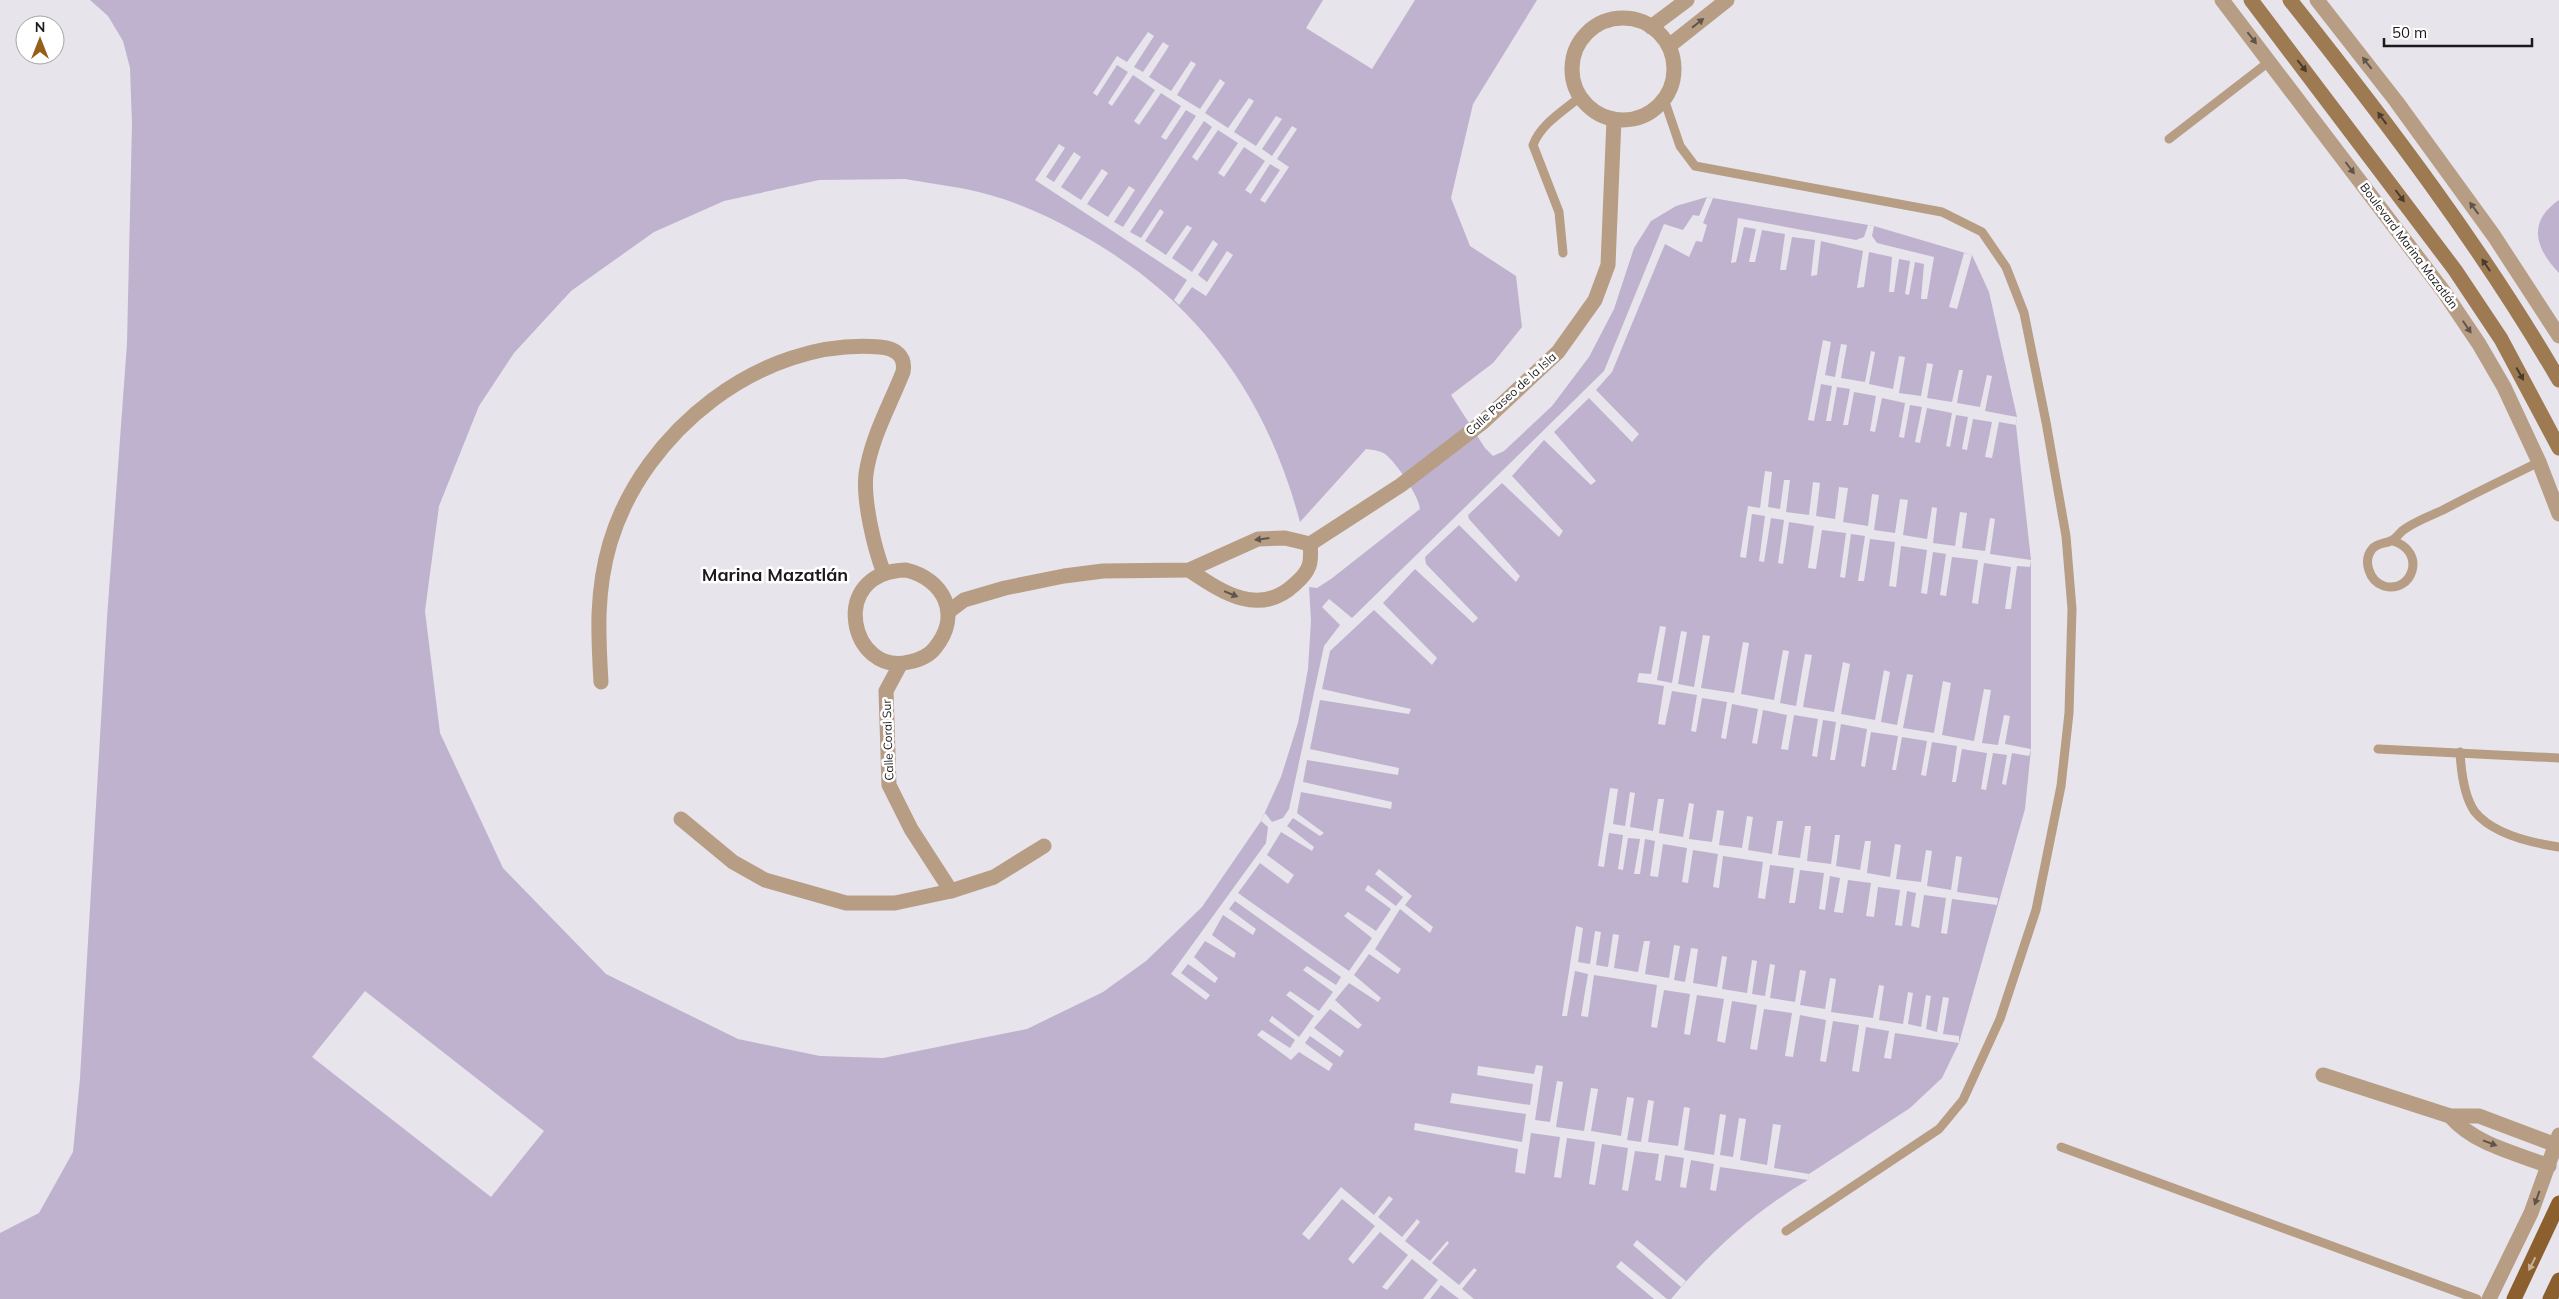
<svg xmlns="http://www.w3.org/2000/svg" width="2559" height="1299" font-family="Mulish,sans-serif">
<rect width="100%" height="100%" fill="#e7e4eb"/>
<g fill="#bfb2cf" fill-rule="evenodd">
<path d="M90,0h1447l-64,104 -22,94 19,48 46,30 6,51 -29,36 -42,32 34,53 8,8 11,-5 48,-45 37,-49 25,-48 20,-61 17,-27 25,-15 31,-9 6,1 161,28 98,29 17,37 28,125 -1,8 15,135v189l-6,60 -66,234 -17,35 -32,30 -101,66 -1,6c-53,31 -98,72 -137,119h-1671v-66l39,-20 34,-61 7,-74 27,-460 20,-275 5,-219 -2,-56 -7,-27 -15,-25zM905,179c28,5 58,8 85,16 32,9 62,23 90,39 116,64 186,160 220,288l66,-73c7,1 13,1 19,5 11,8 34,42 35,55l-89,70 -14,9 -8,-1 2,34 -3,48 -10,54 -17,54 -20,44 -59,86 -56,54 -43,31 -76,37 -144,29 -63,-2 -82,-17 -132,-65 -103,-106 -63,-135 -15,-122 14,-105 40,-100 35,-53 57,-62 83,-59 70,-31 95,-21z"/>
<path d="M2559,200v73c-24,-25 -32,-51 0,-73z"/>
</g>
<g fill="#e7e4eb">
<polygon points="1323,0 1415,0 1372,69 1306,28"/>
<polygon points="1148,32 1154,36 1134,67 1143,72 1163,42 1169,46 1149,77 1171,91 1191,61 1196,64 1177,95 1200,109 1220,79 1225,83 1205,113 1228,128 1249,98 1254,101 1234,132 1256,146 1276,116 1282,119 1262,149 1272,156 1292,126 1297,129 1277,159 1289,167 1265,203 1260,200 1280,170 1270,164 1251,194 1245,190 1265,161 1244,147 1224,177 1218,173 1238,143 1218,130 1197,161 1192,157 1212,127 1204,121 1130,232 1141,238 1160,209 1164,212 1145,241 1166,255 1187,225 1192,228 1172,258 1192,272 1213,240 1218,244 1198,275 1207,282 1227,251 1233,255 1206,296 1192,287 1179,305 1174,300 1187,280 1035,180 1059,144 1065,148 1046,177 1054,182 1074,152 1081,157 1061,187 1081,200 1102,169 1108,173 1087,204 1108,217 1129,186 1135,190 1114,222 1123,227 1196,116 1186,110 1166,140 1161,137 1181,106 1161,93 1139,125 1134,121 1155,90 1133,75 1112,106 1108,103 1128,72 1117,65 1097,96 1093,93 1117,56 1127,62"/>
<polygon points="1707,197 1713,198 1703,223 1707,225 1702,242 1696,241 1689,257 1665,244 1612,372 1596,390 1639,434 1632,442 1589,398 1554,432 1596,481 1591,485 1544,440 1512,476 1563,531 1559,537 1502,483 1468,515 1469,519 1520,576 1516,582 1459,525 1425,557 1426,564 1478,618 1473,623 1415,569 1383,603 1437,658 1432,665 1374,610 1330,651 1322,689 1411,709 1409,714 1320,700 1310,749 1399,768 1398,775 1307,760 1303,782 1392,802 1391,809 1301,792 1297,813 1324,833 1320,836 1293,818 1287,826 1314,847 1312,851 1281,832 1267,855 1294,875 1288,884 1260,863 1238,893 1349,971 1372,938 1344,916 1348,912 1376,931 1391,909 1365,890 1366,888 1368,885 1396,906 1403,897 1375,874 1379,869 1412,896 1405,905 1433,927 1430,933 1400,909 1375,949 1401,969 1398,974 1369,954 1354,975 1381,998 1378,1002 1349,983 1335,1000 1362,1025 1358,1029 1330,1009 1314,1028 1344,1051 1340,1057 1310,1036 1305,1043 1333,1064 1329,1071 1299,1052 1291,1060 1257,1035 1262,1030 1290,1048 1295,1040 1269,1021 1272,1016 1299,1037 1314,1016 1286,995 1290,991 1319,1011 1333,992 1303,970 1307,966 1336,985 1341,977 1235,901 1229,909 1256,929 1253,935 1223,915 1212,935 1236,953 1234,958 1205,941 1194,957 1218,978 1215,983 1188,964 1181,973 1210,995 1206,1000 1171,974 1266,843 1268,827 1261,821 1265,813 1272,822 1283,818 1289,809 1324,646 1340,625 1322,607 1329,599 1352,618 1604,371 1664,224 1683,230 1693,215 1699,216"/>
<polygon points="1738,218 1856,240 1864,237 1868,225 1874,226 1872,236 1877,243 1934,257 1927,299 1921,299 1924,264 1915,262 1909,295 1905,294 1910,261 1899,259 1894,292 1889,292 1892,257 1869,252 1864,287 1857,288 1863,251 1821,241 1817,275 1811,276 1815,240 1792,237 1786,270 1780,270 1785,234 1762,230 1755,262 1749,262 1756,229 1744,227 1736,262 1731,263"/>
<polygon points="1964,253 1972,255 1957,309 1949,307"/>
<polygon points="1823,340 1831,342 1825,375 1835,377 1841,344 1847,345 1841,378 1865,382 1871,351 1875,352 1869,384 1893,389 1899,356 1905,357 1899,393 1921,396 1927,363 1933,364 1927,398 1952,402 1959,370 1963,370 1957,403 1980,407 1987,375 1992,376 1985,411 2017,417 2016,425 1999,422 1992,458 1985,457 1992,422 1973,419 1967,450 1962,449 1968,417 1956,415 1950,447 1946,446 1952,413 1927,408 1920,443 1915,442 1922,407 1910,405 1904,438 1899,437 1905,403 1882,398 1875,432 1870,431 1876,396 1854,392 1848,425 1843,425 1850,389 1837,387 1831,421 1826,421 1832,386 1821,384 1814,421 1808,420"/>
<polygon points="1765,471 1772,472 1768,507 1780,509 1784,480 1790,480 1786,512 1809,515 1813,482 1820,483 1816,516 1835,519 1839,487 1848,488 1843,522 1868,526 1872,494 1879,495 1874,530 1895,533 1900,499 1908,500 1903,535 1927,539 1932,507 1937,508 1933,543 1955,546 1960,512 1967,513 1962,548 1985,551 1990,518 1995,519 1990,554 2031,560 2030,567 2017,566 2011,609 2005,609 2011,567 1984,563 1978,604 1972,603 1978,560 1952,557 1946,596 1940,595 1946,554 1933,552 1927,594 1921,593 1927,550 1901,546 1896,587 1889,586 1895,542 1870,539 1864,581 1858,581 1865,536 1851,534 1845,578 1840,577 1846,533 1822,530 1816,569 1808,568 1814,526 1789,522 1783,564 1778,563 1784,520 1771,518 1764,562 1759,561 1765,516 1752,514 1746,558 1740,557 1748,506 1760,508"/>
<polygon points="1660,626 1666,627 1657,680 1672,683 1681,631 1687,632 1678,684 1694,687 1703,635 1710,636 1701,688 1734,693 1743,642 1749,643 1741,694 1774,700 1783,650 1789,651 1780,703 1796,706 1805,654 1812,655 1803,707 1834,712 1843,662 1850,664 1841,714 1875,720 1884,670 1890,672 1881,722 1897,725 1907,674 1913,675 1903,728 1934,733 1943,681 1951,683 1942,735 1974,741 1984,689 1991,690 1982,743 1998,745 2004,715 2010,716 2005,744 2031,749 2029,756 2012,753 2006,785 2002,784 2007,755 1993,753 1986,790 1981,789 1987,753 1962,749 1956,782 1952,782 1957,746 1932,742 1926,776 1921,775 1927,741 1902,737 1896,770 1892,770 1898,736 1871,732 1865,767 1861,766 1867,729 1841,724 1835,760 1830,760 1836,722 1823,720 1817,757 1812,756 1818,719 1794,715 1788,750 1781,749 1787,715 1763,710 1757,744 1752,743 1758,709 1732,704 1726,739 1721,738 1727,702 1702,698 1696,732 1691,731 1697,695 1672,691 1665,725 1658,724 1664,686 1637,682 1639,673 1651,674"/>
<polygon points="1610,788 1618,789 1613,824 1625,826 1630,792 1635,793 1630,827 1653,831 1658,799 1664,799 1659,833 1683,837 1689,803 1694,804 1689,839 1712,842 1717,810 1724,811 1719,845 1742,848 1747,816 1753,817 1748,850 1772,854 1777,821 1783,821 1778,855 1800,858 1805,826 1811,826 1807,861 1831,864 1835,835 1840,835 1836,866 1860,870 1865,841 1871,841 1867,873 1890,877 1895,844 1901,845 1896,879 1921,882 1926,850 1932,851 1927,886 1951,890 1956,856 1962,857 1957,892 1998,898 1997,905 1952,899 1947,934 1941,933 1946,898 1924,895 1919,928 1911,926 1916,893 1907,891 1902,926 1895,925 1900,890 1878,887 1874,917 1866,916 1871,883 1848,880 1843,913 1834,912 1840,878 1830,876 1825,910 1819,909 1824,873 1800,870 1795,903 1789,903 1794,868 1770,865 1765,899 1758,898 1763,862 1723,856 1719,888 1713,887 1718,854 1693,850 1688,883 1682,882 1687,848 1663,844 1658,877 1650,876 1655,841 1645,839 1640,874 1634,874 1640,839 1628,838 1623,870 1618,869 1623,835 1609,833 1604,867 1598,866"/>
<polygon points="1576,926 1583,928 1578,962 1590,964 1595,931 1601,932 1596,965 1608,967 1613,934 1619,935 1614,968 1638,972 1644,941 1650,941 1645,974 1669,978 1674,945 1680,946 1674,980 1685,982 1691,948 1698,949 1693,983 1717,987 1722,956 1727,957 1722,989 1747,993 1752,960 1757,961 1752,994 1765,996 1770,964 1775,965 1770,998 1795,1002 1800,970 1806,971 1800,1005 1825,1009 1830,978 1836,979 1831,1012 1873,1018 1879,985 1884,986 1879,1020 1903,1024 1908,992 1913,993 1908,1024 1921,1027 1926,995 1931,996 1926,1029 1937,1032 1943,997 1949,998 1943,1034 1959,1036 1959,1043 1895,1033 1891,1059 1884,1058 1889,1031 1866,1027 1859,1072 1852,1071 1859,1025 1833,1021 1826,1062 1820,1061 1826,1020 1800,1015 1793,1057 1785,1056 1792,1013 1764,1009 1757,1050 1750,1049 1757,1005 1732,1001 1725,1043 1717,1041 1724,999 1697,995 1690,1035 1684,1034 1690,994 1664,990 1657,1028 1651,1027 1657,985 1594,975 1588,1017 1581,1016 1588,974 1575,971 1567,1016 1562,1016"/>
<polygon points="365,991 544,1131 491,1197 312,1057"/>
<polygon points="1536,1065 1543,1066 1535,1120 1550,1122 1557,1081 1563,1082 1556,1127 1584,1131 1591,1088 1598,1089 1591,1131 1621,1136 1627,1097 1634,1098 1627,1140 1641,1142 1648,1100 1654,1101 1648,1142 1678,1146 1684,1107 1690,1108 1684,1150 1714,1155 1720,1114 1726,1115 1720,1155 1733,1157 1739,1118 1746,1119 1740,1160 1767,1165 1773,1124 1781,1125 1774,1168 1809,1174 1808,1180 1720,1167 1716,1191 1710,1190 1714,1164 1691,1160 1686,1188 1680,1187 1684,1158 1665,1155 1661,1181 1655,1180 1659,1154 1635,1151 1628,1191 1622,1190 1628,1148 1602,1144 1595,1185 1589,1184 1595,1142 1567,1138 1561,1178 1554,1177 1560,1137 1531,1133 1525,1174 1515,1172 1518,1149 1414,1130 1415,1123 1522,1142 1526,1114 1450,1103 1452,1093 1530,1105 1533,1084 1477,1075 1478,1066 1534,1074"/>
<polygon points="1341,1187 1374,1215 1389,1196 1393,1199 1378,1217 1402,1237 1417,1219 1420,1222 1405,1241 1430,1261 1447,1241 1449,1243 1432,1263 1459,1285 1474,1268 1477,1270 1462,1289 1474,1299 1459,1299 1441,1285 1430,1299 1423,1299 1438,1280 1412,1259 1387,1290 1382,1287 1408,1255 1380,1232 1353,1264 1348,1259 1375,1226 1342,1199 1309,1240 1302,1234"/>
<polygon points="1637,1240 1686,1281 1681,1287 1633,1245"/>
<polygon points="1621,1261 1667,1299 1654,1299 1616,1267"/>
</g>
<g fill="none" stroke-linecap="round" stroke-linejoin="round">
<g stroke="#b69d84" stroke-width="9">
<polyline points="1664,99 1680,146 1695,166 1942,212 1982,232 2006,267 2024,313 2046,422 2066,536 2072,609 2069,713 2061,786 2036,910 2000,1019 1963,1100 1939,1129 1786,1231"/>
<polyline points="2169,139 2270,61"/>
<path d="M1563,253l-4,-41 -26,-67c8,-21 30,-34 47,-48"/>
<path d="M2393,541c34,10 20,53 -9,45 -15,-5 -22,-26 -11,-38 7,-6 15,-4 21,-9 3,-2 5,-5 8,-8 11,-9 28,-15 41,-21 32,-17 64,-32 96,-48"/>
<polyline points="2378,749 2559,758"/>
<path d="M2460,752c1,18 4,45 15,60 18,22 57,31 84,35"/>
<polyline points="2061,1147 2477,1299"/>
</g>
<g stroke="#b69d84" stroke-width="15">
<polyline points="2222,0 2444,292 2479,344 2504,387 2539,462 2559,514"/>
<polyline points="2317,0 2396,101 2494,236 2559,336"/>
<circle cx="1623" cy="69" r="51"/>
<polyline points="1651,27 1687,0"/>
<polyline points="1669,46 1727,0"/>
<path d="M906,570c38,9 56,45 29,78 -6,8 -16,12 -26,14 -58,15 -83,-90 -3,-92z"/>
<path d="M1189,570c33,22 70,48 106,14 15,-13 17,-21 15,-40"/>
<polyline points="948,612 964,600 1005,588 1064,576 1103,571 1189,570 1258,539 1285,538 1310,544 1401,485 1483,422 1558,352 1595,300 1608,265 1614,119"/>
<polyline points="900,665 886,691 889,785 911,829 951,891"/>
<path d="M601,682c-3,-49 -5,-91 9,-139 33,-111 151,-206 270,-196 15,1 26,9 23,25 -13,33 -32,66 -37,102 -3,26 8,74 18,99"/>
<polyline points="681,819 733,862 765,880 846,903 895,903 951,891 994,877 1044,846"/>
<polyline points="2323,1075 2450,1116 2479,1116 2556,1145"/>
<path d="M2450,1116c24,28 65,37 99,50"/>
<polyline points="2489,1299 2531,1213 2559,1135"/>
</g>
<g stroke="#9e7a53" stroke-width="15">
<polyline points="2251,0 2455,270 2501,339 2559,448"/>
<path d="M2290,0c96,121 191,246 269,380"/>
</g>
<g stroke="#8c602e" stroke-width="15">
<polyline points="2514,1299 2559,1203"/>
<polyline points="2550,1299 2559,1280"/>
</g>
</g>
<defs><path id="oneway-solid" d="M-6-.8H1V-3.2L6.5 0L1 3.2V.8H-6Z" transform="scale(1.25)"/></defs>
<g fill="#60554b">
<use href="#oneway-solid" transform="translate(1698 23) rotate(-38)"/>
<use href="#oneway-solid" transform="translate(2252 38) rotate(52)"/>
<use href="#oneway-solid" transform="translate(2367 63) rotate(-128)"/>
<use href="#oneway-solid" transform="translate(2350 168) rotate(53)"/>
<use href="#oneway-solid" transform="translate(2474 208) rotate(-126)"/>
<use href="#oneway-solid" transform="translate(2467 327) rotate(56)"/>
<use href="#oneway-solid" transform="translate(1262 539) rotate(173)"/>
<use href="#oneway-solid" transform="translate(1231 594) rotate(22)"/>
<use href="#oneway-solid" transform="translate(2490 1143) rotate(21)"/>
<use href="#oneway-solid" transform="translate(2537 1198) rotate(110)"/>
</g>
<g fill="#483c2f">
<use href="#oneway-solid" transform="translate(2302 66) rotate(52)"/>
<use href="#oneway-solid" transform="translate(2382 118) rotate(-126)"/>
<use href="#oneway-solid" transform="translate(2400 196) rotate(53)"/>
<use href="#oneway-solid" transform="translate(2486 265) rotate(-124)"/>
<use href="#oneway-solid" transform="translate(2520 374) rotate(61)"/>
</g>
<use fill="#c6b096" href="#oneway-solid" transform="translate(2532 1264) rotate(117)"/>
<g text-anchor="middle" stroke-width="5" stroke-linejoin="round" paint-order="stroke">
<g font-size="12" fill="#1a1a1c" stroke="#fff">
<text transform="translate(2409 246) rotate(53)" y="4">Boulevard Marina Mazatlán</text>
<text transform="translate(1511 394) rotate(-42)" y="4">Calle Paseo de la Isla</text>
<text transform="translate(888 740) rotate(-92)" y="4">Calle Coral Sur</text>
</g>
<g font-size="18" font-weight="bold" fill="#1a1a1c" stroke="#fff">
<text x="775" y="581">Marina Mazatlán</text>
</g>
</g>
<g transform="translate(40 40)"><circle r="24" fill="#ffffff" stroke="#a3a3a4"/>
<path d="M0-4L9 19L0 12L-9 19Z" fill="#965f19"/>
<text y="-8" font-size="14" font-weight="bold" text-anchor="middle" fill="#1a1a1c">N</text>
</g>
<path d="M2384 38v8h148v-8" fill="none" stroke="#1a1a1c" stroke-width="2.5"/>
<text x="2392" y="38" font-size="15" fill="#1a1a1c" stroke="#ffffff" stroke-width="4" paint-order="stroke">50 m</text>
</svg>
